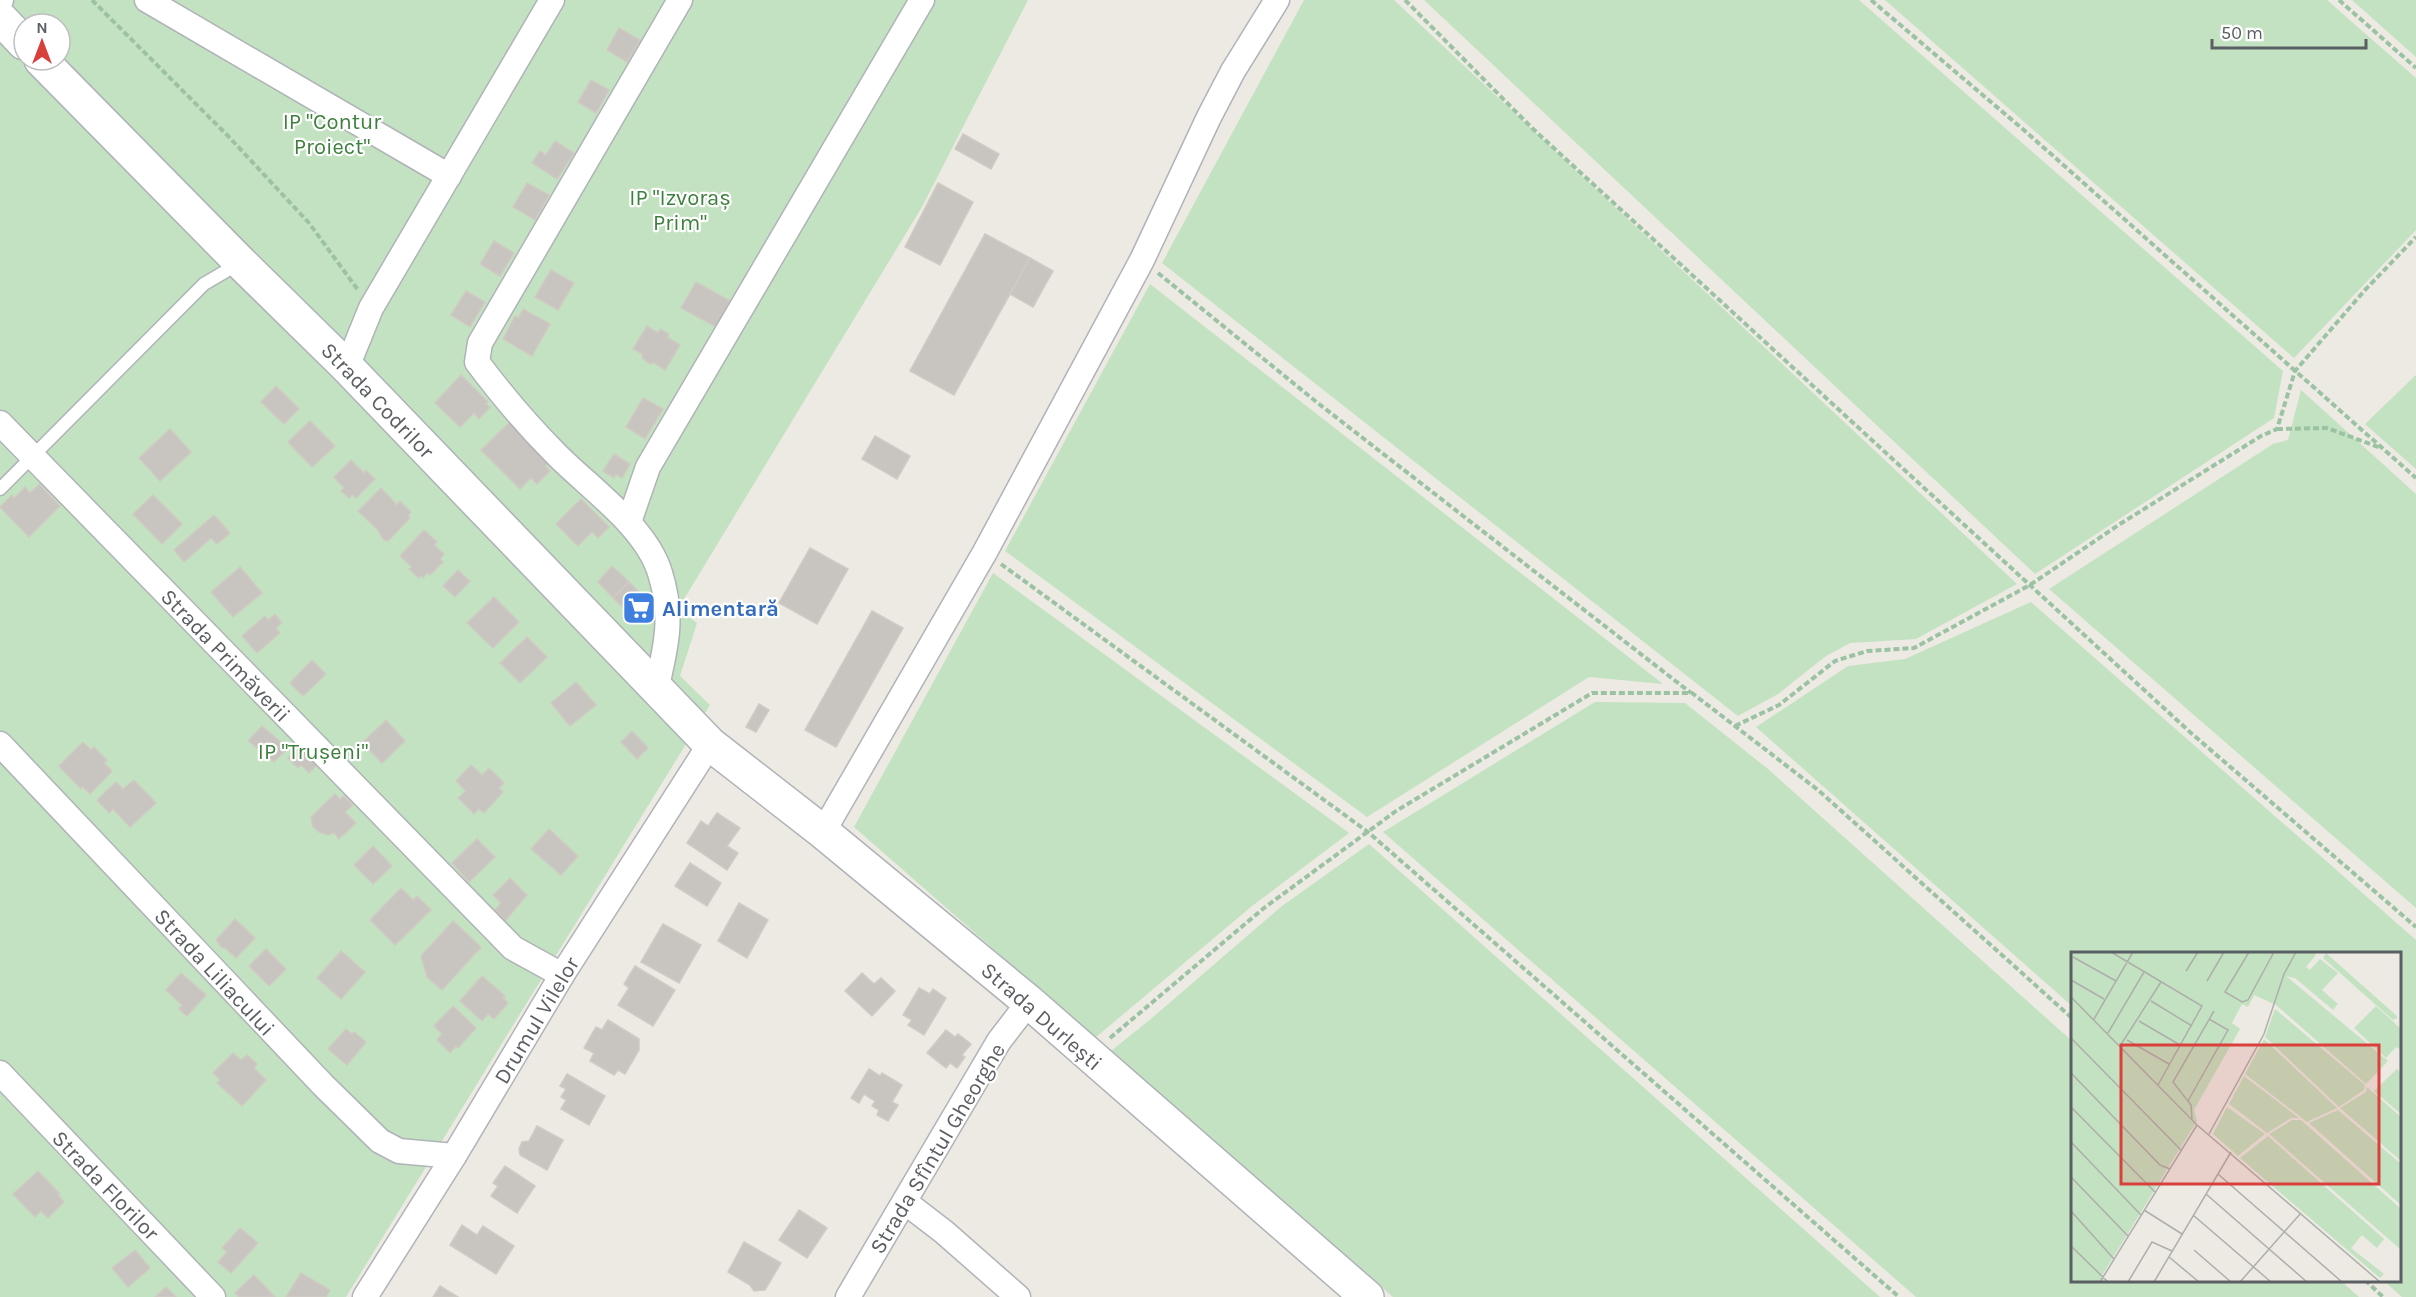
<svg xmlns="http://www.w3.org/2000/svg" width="2416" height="1297" font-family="Karla,sans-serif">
<rect width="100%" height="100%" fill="#eceae3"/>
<g fill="#c3e2c1" fill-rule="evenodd">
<path d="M0,0h1028l-106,207 -244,402 19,14 -17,53 30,29 -364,592h-346zM24,24h36v36h-36z"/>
<polygon points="1304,0 1394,0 2017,584 1916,639 1850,643 1826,656 1778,694 1738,716 1162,263"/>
<polygon points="1424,0 1859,0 2283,371 2274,418 2035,574"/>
<polygon points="1885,0 2327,0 2416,78 2416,230 2294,358"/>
<polygon points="2352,0 2416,0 2416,57"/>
<polygon points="1150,284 1663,684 1589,677 1367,817 1005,551"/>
<polygon points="2416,375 2416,469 2365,424"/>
<polygon points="2301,390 2416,494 2416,908 2049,589 2273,444 2288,440"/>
<polygon points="993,573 1349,833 1252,906 1095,1038 854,827"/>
<polygon points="2031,602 2416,940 2416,1297 2402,1297 2384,1281 2400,1280 2400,954 2072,954 2072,1006 1756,727 1848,666 1905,659"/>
<polygon points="1595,702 1685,703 1768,769 2072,1041 2072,1280 2341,1281 2359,1297 1916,1297 1383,832"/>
<polygon points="1369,844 1880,1297 1393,1297 1111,1051 1152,1018 1282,906"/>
</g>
<g fill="#c8c4c0" stroke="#d0cbc2" stroke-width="1.5">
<polygon points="619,28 640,40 627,62 607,50"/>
<polygon points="591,80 609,90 596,113 578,102"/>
<polygon points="963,134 999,154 991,169 955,149"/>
<polygon points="555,141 574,153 557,179 532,163 540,151 546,155"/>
<polygon points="527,183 549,195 535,220 513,207"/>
<polygon points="938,183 973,202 940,265 905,247"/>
<polygon points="985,234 1030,258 954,395 910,371"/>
<polygon points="494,241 514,253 500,276 480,264"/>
<polygon points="1030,258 1053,271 1033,307 1010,294"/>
<polygon points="551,270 574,283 558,310 535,297"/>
<polygon points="696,282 730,301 716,327 681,308"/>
<polygon points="466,291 485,302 470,327 451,315"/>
<polygon points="523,309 550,324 532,356 503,339 515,316 518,318"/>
<polygon points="647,326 658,333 660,329 669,334 667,337 680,345 665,370 654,363 650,364 643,359 642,354 633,349"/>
<polygon points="461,375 488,402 486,404 490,407 479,419 474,413 460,427 435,403"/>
<polygon points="276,386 299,409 284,424 261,402"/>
<polygon points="643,398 663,409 645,439 626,427"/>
<polygon points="310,421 335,446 312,467 288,442"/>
<polygon points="509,423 549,463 545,466 550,471 537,484 531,478 520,489 481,450"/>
<polygon points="170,429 191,452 160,481 139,458"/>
<polygon points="875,436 910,456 897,479 862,459"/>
<polygon points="614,454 630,464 622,478 616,474 614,478 603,471"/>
<polygon points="351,460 364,473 366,470 375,479 356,498 352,495 349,498 341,491 344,488 334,477"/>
<polygon points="39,484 60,506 29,537 0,507 12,495 14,498 25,487 30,493"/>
<polygon points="381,488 397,505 400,501 411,512 408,516 410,518 388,541 384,540 377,529 358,511"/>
<polygon points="153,495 182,524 162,544 133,514"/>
<polygon points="581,499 609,527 598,538 592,532 578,546 556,524"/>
<polygon points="214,515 230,533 217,544 211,538 184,562 174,550"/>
<polygon points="424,530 437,542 434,545 444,554 440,559 443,562 430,575 427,573 423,578 421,576 419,578 409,569 412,567 400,556"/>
<polygon points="810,548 848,569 817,624 779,603"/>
<polygon points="612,566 629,582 613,598 598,582"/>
<polygon points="240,567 262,593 233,617 211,592"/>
<polygon points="458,570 470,581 455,597 443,586"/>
<polygon points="629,582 651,604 635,619 613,598"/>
<polygon points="494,597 519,622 493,648 467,623"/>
<polygon points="872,611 903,628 836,747 805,730"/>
<polygon points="275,614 282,623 276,628 280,633 257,653 242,636 265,616 268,620"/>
<polygon points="527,637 547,657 520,683 500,663"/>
<polygon points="312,660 326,674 303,696 290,683"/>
<polygon points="576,682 596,705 570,726 551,703"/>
<polygon points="759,704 769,710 756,732 746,727"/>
<polygon points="386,720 405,741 382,763 362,743"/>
<polygon points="262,726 283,744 280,746 285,751 274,762 248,741"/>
<polygon points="632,731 648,748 637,759 621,742"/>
<polygon points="83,742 91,750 94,747 107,760 104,763 112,771 90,794 82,786 81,789 59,766"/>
<polygon points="298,747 317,765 309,773 301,765 298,768 288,758"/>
<polygon points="471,765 482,775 489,768 504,783 499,788 503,792 484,813 479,809 474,814 458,798 466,791 456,781"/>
<polygon points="134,780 156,803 130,827 113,809 109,813 97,800 116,782 123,789"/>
<polygon points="335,794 340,799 344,796 353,805 345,812 356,823 339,839 334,833 328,835 319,832 313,827 311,817"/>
<polygon points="717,813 740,828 727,846 738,853 727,870 687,843 701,821 708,826"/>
<polygon points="549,829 578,856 561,875 531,849"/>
<polygon points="477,839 495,857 469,882 452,863"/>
<polygon points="373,846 392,866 373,884 354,865"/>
<polygon points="690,863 721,883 707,906 675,886"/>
<polygon points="510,878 527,895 505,921 495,910 501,903 493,895"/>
<polygon points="401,888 413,900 417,896 431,910 395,945 370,920"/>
<polygon points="739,903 768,920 747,958 718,941"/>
<polygon points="235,919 255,938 236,958 225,948 222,948 216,940"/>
<polygon points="453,921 481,947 442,990 427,977 421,956"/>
<polygon points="663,924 701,945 679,983 641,962"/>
<polygon points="266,949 286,969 269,986 249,966"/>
<polygon points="341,951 365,972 341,999 317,978"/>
<polygon points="635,966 675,990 653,1026 618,1005 629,988 624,984"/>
<polygon points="181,973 206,995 187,1016 179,1009 182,1005 166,990"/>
<polygon points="862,973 874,984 881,978 895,991 872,1016 845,991"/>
<polygon points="482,976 505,996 503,998 508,1003 494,1019 488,1014 482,1021 460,1001"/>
<polygon points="919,988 930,994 933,989 946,998 924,1035 908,1025 912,1020 903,1015"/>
<polygon points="453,1006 476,1028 458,1048 456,1046 450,1053 437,1040 442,1034 434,1026"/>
<polygon points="608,1020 639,1039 639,1050 625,1074 618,1070 614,1075 590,1061 594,1053 584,1048 596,1027 602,1030"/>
<polygon points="346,1029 352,1034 354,1032 366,1042 347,1065 328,1049"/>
<polygon points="946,1030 955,1037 958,1034 971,1044 962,1055 965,1057 957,1068 950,1063 946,1068 927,1053"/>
<polygon points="233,1053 241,1060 247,1055 257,1064 254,1068 266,1080 242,1106 217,1083 220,1080 213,1073"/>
<polygon points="869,1069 880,1076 882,1073 902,1085 892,1102 898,1105 888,1121 877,1115 879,1110 872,1106 875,1101 864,1094 859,1103 851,1098"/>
<polygon points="567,1074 605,1096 589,1125 561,1109 566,1100 561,1097 566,1089 560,1086"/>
<polygon points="537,1126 563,1140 547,1170 520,1155 519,1149 522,1142 529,1141"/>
<polygon points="505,1166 535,1186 517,1213 491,1196 498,1186 493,1183"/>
<polygon points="38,1171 60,1194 58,1195 64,1202 48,1218 41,1211 35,1217 13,1194"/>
<polygon points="799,1210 827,1228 807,1258 779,1240"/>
<polygon points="462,1225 477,1235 483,1226 514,1246 496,1274 450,1245"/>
<polygon points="240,1228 258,1243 231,1273 218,1262 227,1252 222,1248"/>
<polygon points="744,1242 781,1263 765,1290 754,1291 750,1285 728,1272"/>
<polygon points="135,1250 150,1268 128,1287 112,1268"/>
<polygon points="301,1273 330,1290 326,1297 286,1297"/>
<polygon points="254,1275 275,1297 239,1297 235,1293"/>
<polygon points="440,1286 458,1297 433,1297"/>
<polygon points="166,1287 176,1297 155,1297"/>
</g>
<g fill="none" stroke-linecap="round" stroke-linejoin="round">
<defs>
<polyline id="lane" points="0,489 204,284 238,264"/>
<g id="street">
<polyline points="147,0 449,176"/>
<polyline points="0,1 1,0"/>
<polyline points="347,367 371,308 552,0"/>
<polyline points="0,423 513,948 562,975"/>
<polyline points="629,522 648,467 922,0"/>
<path d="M656,690c10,-43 18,-73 4,-117 -14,-47 -72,-86 -105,-120 -28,-28 -54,-59 -78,-91l3,-19 200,-343"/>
<polyline points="0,744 323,1085 380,1141 399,1151 454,1156"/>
<polyline points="823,832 985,552 1142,260 1209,117 1233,71 1277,0"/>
<polyline points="0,1073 213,1297"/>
<polyline points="905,1202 944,1232 1018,1297"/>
<polyline points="365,1297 454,1156 562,975 710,744"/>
<polyline points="848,1297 999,1041 1029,1002"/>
</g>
<g id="secondary">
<polyline points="0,18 24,43"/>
<polyline points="41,60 240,262 347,367 710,744 823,832 1029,1002 1367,1297"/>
</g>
</defs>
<use href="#lane" stroke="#b0b3b7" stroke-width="15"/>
<use href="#street" stroke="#b0b3b7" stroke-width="27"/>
<use href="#secondary" stroke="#afb2b7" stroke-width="36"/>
<g stroke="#9cc2a4" stroke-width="4" stroke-dasharray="6 3" stroke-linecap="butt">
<polyline points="92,0 229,137 309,223 358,290"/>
<polyline points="1405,0 1532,128 2191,733 2416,927"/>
<polyline points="1871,0 2025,131 2416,478"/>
<polyline points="2339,0 2416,68"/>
<polyline points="1158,273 1319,404 1691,693"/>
<polyline points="2277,429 2327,428 2381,448"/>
<polyline points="1001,564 1368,832 1899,1297"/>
<polyline points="1735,726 1779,705 1835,661 1867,651 1914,648 2030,585 2120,524 2261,436 2277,429 2295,371 2365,290 2416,237"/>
<polyline points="1110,1038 1264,908 1396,811 1592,693 1692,693 1818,790 2072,1018"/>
<polyline points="2365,1280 2383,1297"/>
</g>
<use href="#lane" stroke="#fff" stroke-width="12"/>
<use href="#street" stroke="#fff" stroke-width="24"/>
<use href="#secondary" stroke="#fff" stroke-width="33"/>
</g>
<defs>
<symbol id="supermarket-square" viewBox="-11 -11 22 22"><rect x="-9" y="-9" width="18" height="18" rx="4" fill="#3f7fe0" stroke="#fff"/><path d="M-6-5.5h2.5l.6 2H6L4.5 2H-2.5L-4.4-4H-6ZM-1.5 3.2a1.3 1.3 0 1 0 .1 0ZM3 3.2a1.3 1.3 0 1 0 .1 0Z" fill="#fff"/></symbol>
</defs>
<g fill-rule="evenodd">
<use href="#supermarket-square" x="620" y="589" width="38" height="38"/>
</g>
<g text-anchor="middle" stroke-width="4.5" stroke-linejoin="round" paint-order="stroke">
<g font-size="22" fill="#3c803c" stroke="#fff">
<text x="332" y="129">IP "Contur<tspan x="332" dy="25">Proiect"</tspan></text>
<text x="680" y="205">IP "Izvoraș<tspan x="680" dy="25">Prim"</tspan></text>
<text x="313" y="759">IP "Trușeni"</text>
</g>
<g font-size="22" fill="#5b5e62" stroke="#fff">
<text transform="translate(378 400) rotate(46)" y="8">Strada Codrilor</text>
<text transform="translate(226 655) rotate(46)" y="8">Strada Primăverii</text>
<text transform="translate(215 972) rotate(47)" y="8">Strada Liliacului</text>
<text transform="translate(1042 1016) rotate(41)" y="8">Strada Durlești</text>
<text transform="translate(536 1020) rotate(-59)" y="8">Drumul Vilelor</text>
<text transform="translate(937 1148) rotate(-59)" y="8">Strada Sfîntul Gheorghe</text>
<text transform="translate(106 1185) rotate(46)" y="8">Strada Florilor</text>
</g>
<g font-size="22" font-weight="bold" fill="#366cbe" stroke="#fff" text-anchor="start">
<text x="662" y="616">Alimentară</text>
</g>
</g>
<g transform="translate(2071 952)">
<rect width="330" height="330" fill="#eceae3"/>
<path d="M0,0h241l4,3 -10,12 4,3 10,-11 18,14 -16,17 16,14 -5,6 -38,-32 -9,-2 102,85 -22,23 -90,-79 -22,-10 -6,12 -6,-3 -10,19 8,6 -46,81 3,11 -96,156 5,5h-35zM255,1l71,63v2l-4,2 -70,-62zM305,54l25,23v21l-5,-3 -10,11 -32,-30zM204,57l90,76 -1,5 -25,17 -74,-70zM193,87l73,69 -30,14 -62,-48zM326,117l4,4v41l-27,-23zM173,124l55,42h-8l-24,15 -38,-29zM296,135l34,30v44l-61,-53 26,-16zM156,155l38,27 -27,22 -25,-22zM267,158l63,54v41l-92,-82zM221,168h9l9,8 91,81v41l-132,-116zM197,184l116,103 -7,9 -15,-13 -11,13 33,26 -4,4 -140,-120z" fill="#c3e2c1"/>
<path fill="none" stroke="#aeaeab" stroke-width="1.5" d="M40,0l91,54 -44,79M178,0l-24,40 17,10 6,-2 26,-48M2,5l43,24M115,19l12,-19M0,28l33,19M136,29l17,-29M0,45l126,128 183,157M80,49l41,25M23,67l39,-67M68,69l41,24M37,81l36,-61M0,86l110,112M56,88l42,24M49,94l41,-64M0,121l89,92 10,4M117,149l40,-71 -19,-11M0,155l84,85M121,167l-1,-14 -18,-23 41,-71M138,182l55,-100 20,-60 12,-22M0,190l70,73M147,222l124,108M0,225l57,59M135,242l101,88M73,258l38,24M0,259l43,48M122,263l78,67M0,294l37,36M123,298l37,32M98,305l30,25M29,330l97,-157M57,330l24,-40 20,9M83,330l77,-130M169,330l61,-69"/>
<path fill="#d9403c" fill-opacity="0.15" stroke="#d9403c" stroke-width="3" d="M50,93h258v139h-258z"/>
<rect width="330" height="330" fill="none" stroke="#5b5e62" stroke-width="3"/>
</g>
<g transform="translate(42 42)"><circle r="28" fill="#ffffff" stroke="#bdbfc0" stroke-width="1.5"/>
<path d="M0-4.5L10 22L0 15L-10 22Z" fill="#d9403c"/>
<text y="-9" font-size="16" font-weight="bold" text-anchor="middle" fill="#5b5e62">N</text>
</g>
<path d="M2212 39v9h154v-9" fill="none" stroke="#5b5e62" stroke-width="3"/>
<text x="2221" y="39" font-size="18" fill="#5b5e62" stroke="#ffffff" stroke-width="4.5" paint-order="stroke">50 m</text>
</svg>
